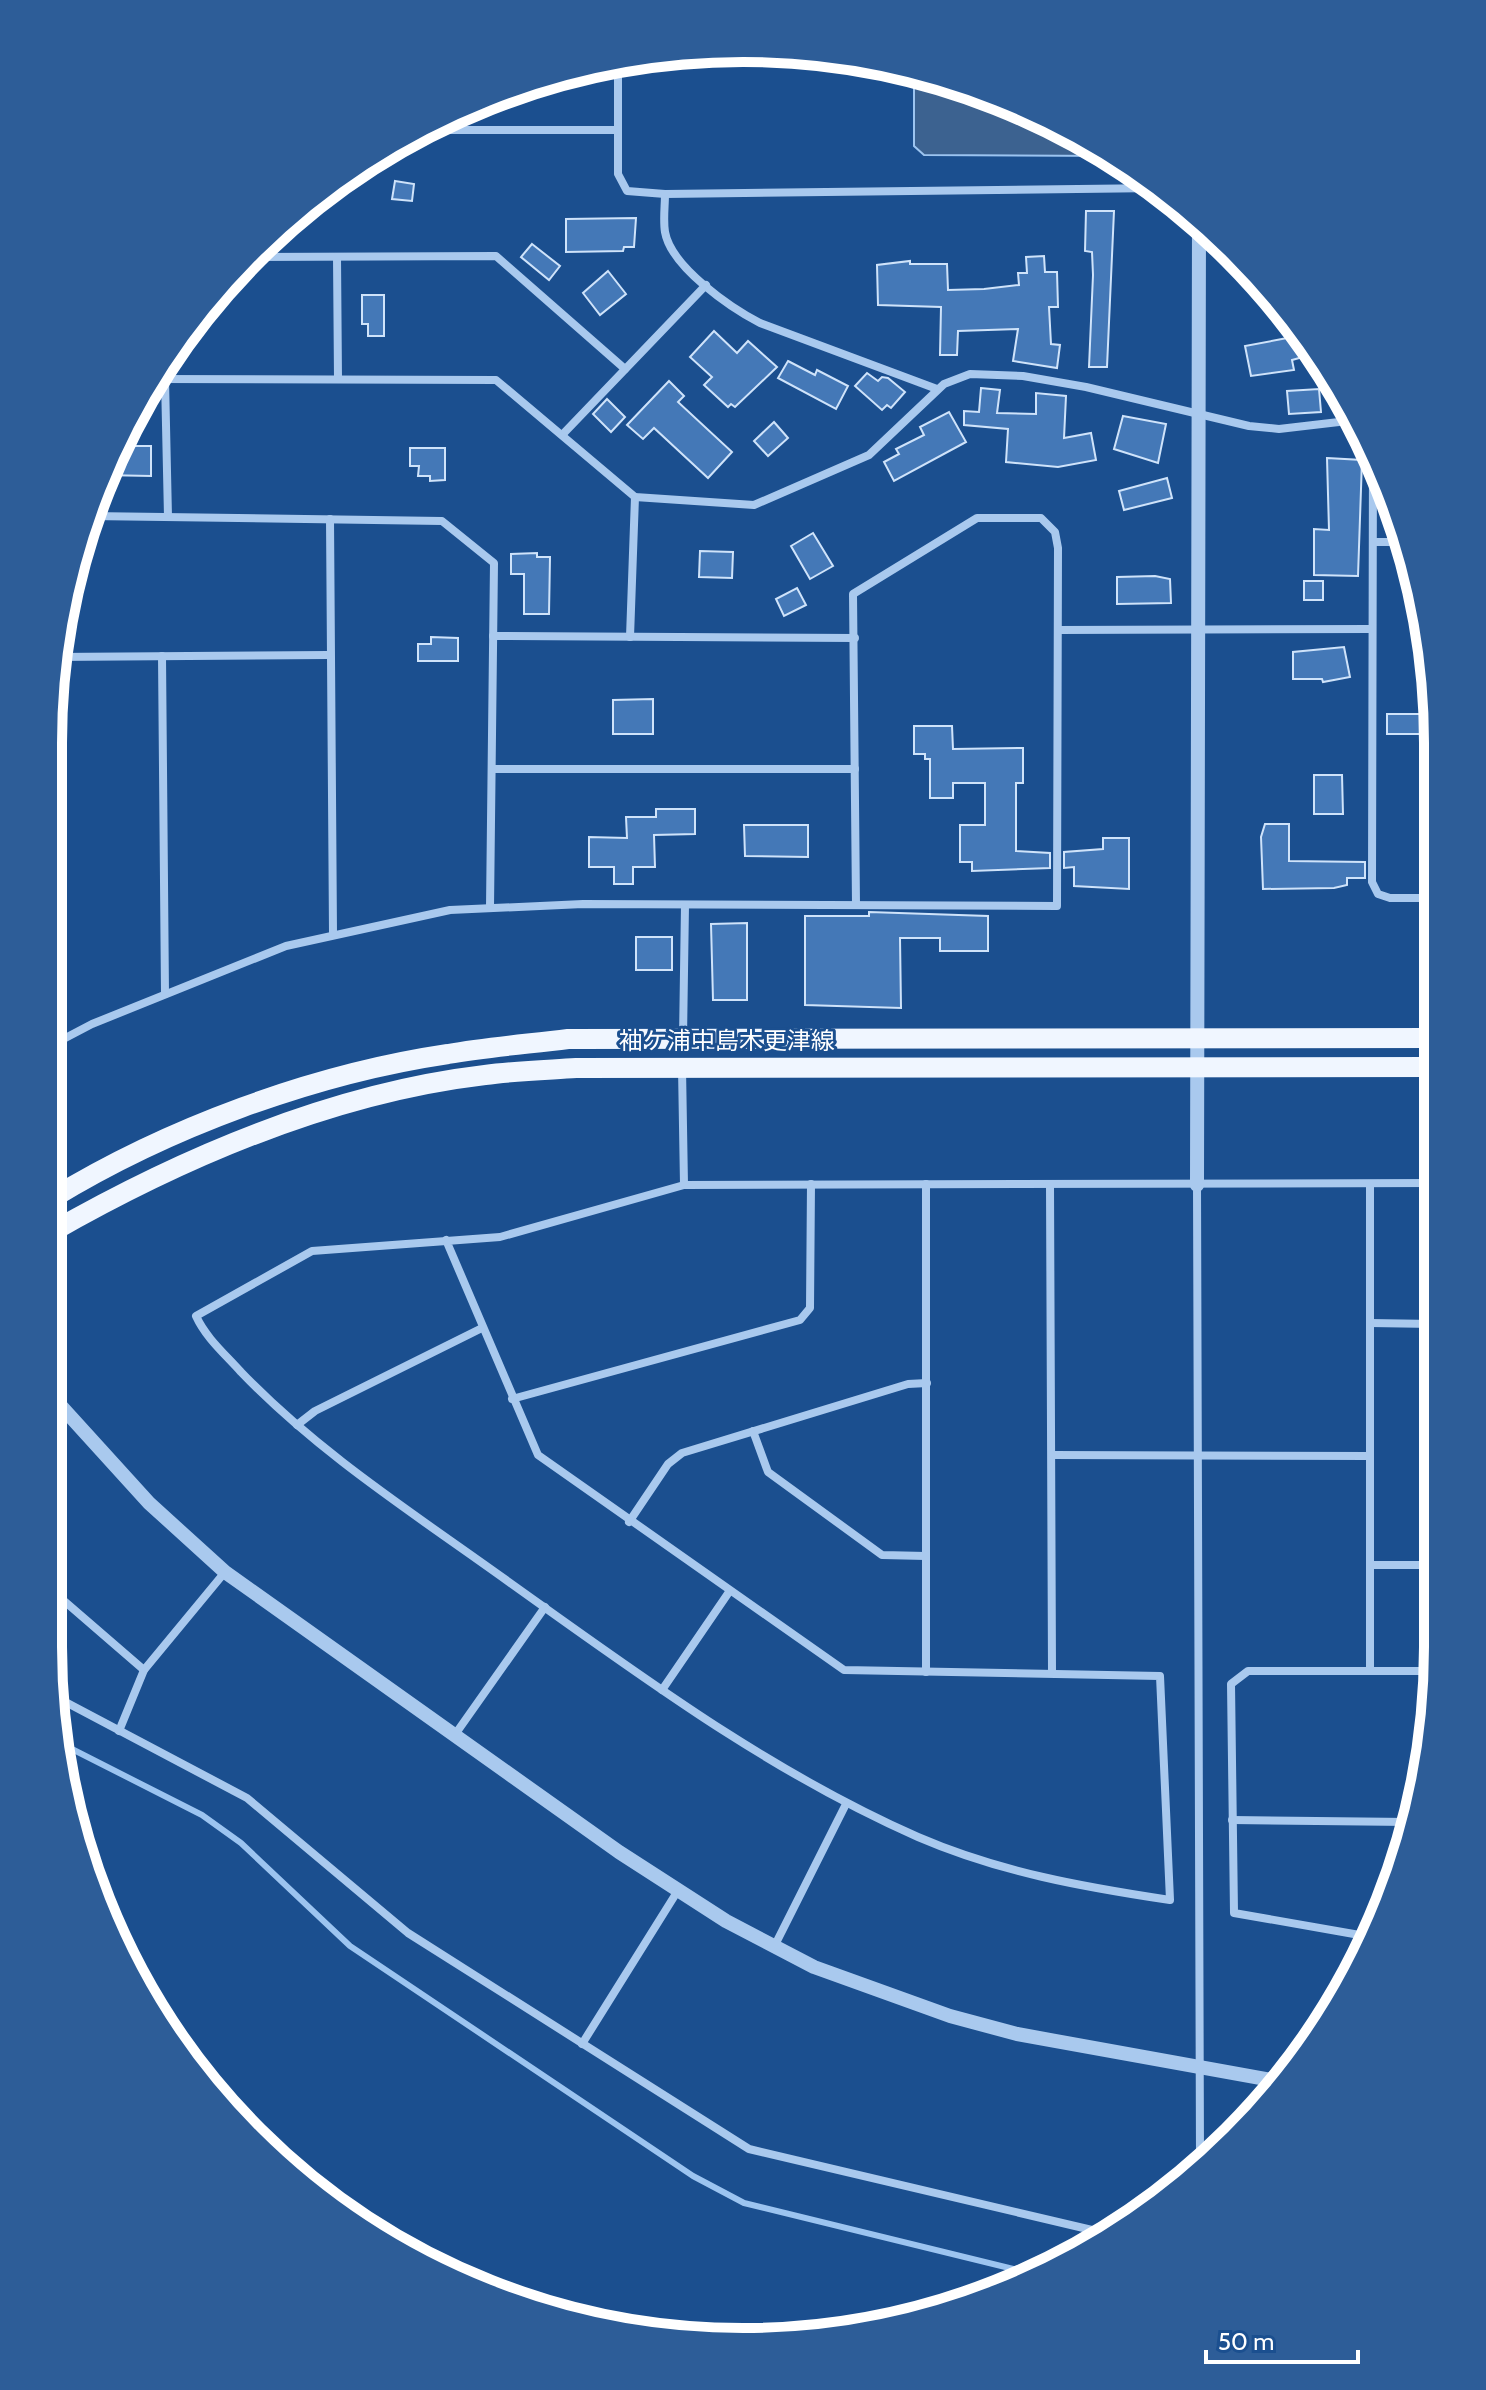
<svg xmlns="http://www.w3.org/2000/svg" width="1486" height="2390" font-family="Cabin,'Noto Sans JP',sans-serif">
<rect width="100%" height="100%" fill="#1b4f8f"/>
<polygon fill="#3c6290" stroke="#9cc4f0" stroke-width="2" points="914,70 1051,120 1109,156 924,155 914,146"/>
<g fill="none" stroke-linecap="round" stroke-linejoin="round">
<polyline stroke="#9cc4f0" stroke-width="6" points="64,1745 202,1815 241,1843 350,1946 693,2176 744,2203 1026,2272"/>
</g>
<g fill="#4478b7" stroke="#cfe3fa" stroke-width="2">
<polygon points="395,181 414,184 412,201 392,199"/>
<polygon points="1086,211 1114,211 1107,367 1089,367 1093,275 1092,252 1085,251"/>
<polygon points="636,218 634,247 624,247 623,251 566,252 566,219"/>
<polygon points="532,244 560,266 549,280 521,257"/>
<polygon points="1044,256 1045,272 1057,272 1058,307 1049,307 1051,344 1060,345 1057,368 1013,361 1018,329 958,331 957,355 940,355 941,307 878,305 877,265 910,261 910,264 947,264 948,290 984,289 1019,285 1018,273 1027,273 1026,257"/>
<polygon points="608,271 626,294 600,315 583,293"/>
<polygon points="362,295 384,295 384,336 368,336 368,324 362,324"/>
<polygon points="714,331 737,353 748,341 777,367 735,407 731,404 728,407 704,385 712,377 690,357"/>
<polygon points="1298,336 1303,357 1292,360 1294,370 1251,376 1245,346"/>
<polygon points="788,361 815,375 817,370 848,386 836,409 778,378"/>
<polygon points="867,373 878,381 882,377 888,378 905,392 891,408 887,405 882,410 855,386"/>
<polygon points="669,381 684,396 678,402 732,452 708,478 654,428 643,439 627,425"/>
<polygon points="981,388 1000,390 997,413 1036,414 1036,393 1066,396 1064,438 1091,433 1096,460 1058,467 1006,462 1008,429 964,425 964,411 979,412"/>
<polygon points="1319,389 1321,412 1289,414 1287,391"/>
<polygon points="607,399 625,417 611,432 593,414"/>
<polygon points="949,412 966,442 894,481 884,462 899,454 896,449 924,435 920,427"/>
<polygon points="1123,416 1166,424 1158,463 1114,449"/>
<polygon points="774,422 788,438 768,456 754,441"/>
<polygon points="119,446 151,446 151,476 102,475"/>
<polygon points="410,448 445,448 445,480 430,481 430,476 418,476 419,466 410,466"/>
<polygon points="1327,458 1362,460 1358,576 1314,575 1314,529 1329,530"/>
<polygon points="1167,478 1172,498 1124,510 1119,491"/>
<polygon points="813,533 833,566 810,579 791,546"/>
<polygon points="700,551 733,552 732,578 699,577"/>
<polygon points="537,553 537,557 550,557 549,614 524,614 524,574 511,574 511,554"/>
<polygon points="1155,576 1170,579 1171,603 1117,604 1117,577"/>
<rect x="1304" y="581" width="19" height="19"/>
<polygon points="797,588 806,605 784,616 776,599"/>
<polygon points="431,637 458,638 458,661 418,661 418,644 431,644"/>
<polygon points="1344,647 1350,677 1323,682 1322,679 1293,679 1293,652"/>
<polygon points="653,699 653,734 613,734 613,700"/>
<polygon points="1387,714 1436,714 1436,741 1421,742 1421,734 1387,734"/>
<polygon points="914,726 952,726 953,749 1023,748 1023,783 1016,783 1016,851 1050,853 1050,868 972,871 972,862 960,862 960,825 985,825 985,783 953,783 953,798 930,798 930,759 925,759 925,754 914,754"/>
<polygon points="1314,775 1342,775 1343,814 1314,814"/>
<polygon points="656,809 695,809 695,834 654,835 655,867 633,867 633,884 614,884 614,867 589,867 589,837 627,838 626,817 656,817"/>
<polygon points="1265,824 1289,824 1289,861 1365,862 1365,878 1347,878 1347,885 1334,888 1263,889 1261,837"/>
<polygon points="744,825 808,825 808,857 745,856"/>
<polygon points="1103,838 1129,838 1129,889 1074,886 1074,867 1064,868 1064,852 1103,849"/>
<polygon points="869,912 988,916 988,951 940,951 940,938 900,938 901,1008 805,1005 805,916 869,916"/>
<polygon points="747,923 747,1000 713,1000 711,924"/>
<rect x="636" y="937" width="36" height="33"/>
</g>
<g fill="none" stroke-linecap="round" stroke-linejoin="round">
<g stroke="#a9c9ee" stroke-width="8">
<path d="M618,62v112l9,17 38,3c0,12 -2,26 0,38 6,35 66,76 95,91l177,66"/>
<polyline points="421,130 618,130"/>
<polyline points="665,194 1160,188"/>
<polyline points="250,257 496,256 625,369"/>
<polyline points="337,257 338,379"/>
<polyline points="157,379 496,380 635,497 754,505 869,455 944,384 970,374 1023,376 1086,387 1249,426 1279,429 1356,420"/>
<polyline points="165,379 168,517"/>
<polyline points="563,434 706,285"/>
<polyline points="1373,452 1372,882 1378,894 1390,898 1436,898"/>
<polyline points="90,516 442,521 494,563 490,907"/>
<polyline points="330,519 333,933"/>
<polyline points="1373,542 1406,542"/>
<polyline points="1058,630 1371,629"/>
<polyline points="493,636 855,638"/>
<polyline points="630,637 635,497"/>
<polyline points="162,656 165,994"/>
<polyline points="54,657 328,655"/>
<polyline points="492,769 855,769"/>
<polyline points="683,1038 685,905"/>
<polyline points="52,1045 92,1024 286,946 450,910 583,904 1057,906 1058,548 1055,532 1041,518 977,518 853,594 856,905"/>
<polyline points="682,1068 684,1185"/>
<polyline points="1050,1185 1052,1672"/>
<polyline points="1197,1185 1200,2159"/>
<path d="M446,1240l92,215 306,215 316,6 10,224c-87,-13 -171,-28 -252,-63 -161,-71 -297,-176 -440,-277 -82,-58 -167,-115 -237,-188 -16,-18 -35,-34 -45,-56l116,-65 188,-14 184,-52 750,-2"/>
<polyline points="1370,1323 1434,1324"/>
<polyline points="512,1399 800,1320 810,1308 811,1184"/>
<polyline points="297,1425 315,1411 482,1328"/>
<polyline points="753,1431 768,1472 882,1555 926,1556"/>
<polyline points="1053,1455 1369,1456"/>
<polyline points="629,1522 668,1464 682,1453 908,1384 927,1383"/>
<polyline points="1370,1565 1433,1565"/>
<polyline points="48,1587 144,1670"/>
<polyline points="1370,1671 1370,1184"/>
<polyline points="926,1672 926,1184"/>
<polyline points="662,1690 729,1592"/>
<polyline points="56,1697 247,1798 408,1933 749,2149 1109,2234"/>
<polyline points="119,1731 144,1670 225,1572"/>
<polyline points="454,1736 545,1607"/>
<polyline points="1232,1820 1409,1822"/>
<polyline points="1371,1937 1234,1913 1231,1684 1248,1671 1432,1671"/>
<polyline points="774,1947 846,1804"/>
<polyline points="582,2044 677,1892"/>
</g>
<g stroke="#a9c9ee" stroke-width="14">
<polyline points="1197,1185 1199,222"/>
<polyline points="50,1394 149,1503 225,1572 619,1852 726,1921 814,1967 950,2016 1017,2034 1282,2082"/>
</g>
<g stroke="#f0f6ff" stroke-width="20">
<path d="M51,1199c116,-71 262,-125 397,-145 40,-7 80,-10 120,-15l867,-1"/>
<path d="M50,1233c133,-76 282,-140 435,-158 30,-4 61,-5 91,-7l859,-1"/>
</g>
</g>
<g text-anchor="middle" stroke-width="6" stroke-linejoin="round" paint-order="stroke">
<g font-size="24" fill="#fff" stroke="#1b4f8f">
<text x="727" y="1049">袖ケ浦中島木更津線</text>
</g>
</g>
<path d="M0 0H1486V2390H0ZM743 62H743A681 681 0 0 1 1424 743V1647A681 681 0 0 1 743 2328H743A681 681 0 0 1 62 1647V743A681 681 0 0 1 743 62Z" fill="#2d5d98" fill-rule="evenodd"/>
<path fill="none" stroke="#fff" stroke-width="10" d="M743 62H743A681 681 0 0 1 1424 743V1647A681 681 0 0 1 743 2328H743A681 681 0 0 1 62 1647V743A681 681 0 0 1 743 62Z"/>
<path d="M1206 2350v12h152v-12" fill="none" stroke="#ffffff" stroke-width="4"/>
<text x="1218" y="2350" font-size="24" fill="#ffffff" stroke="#1b4f8f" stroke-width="6" paint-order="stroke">50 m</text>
</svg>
